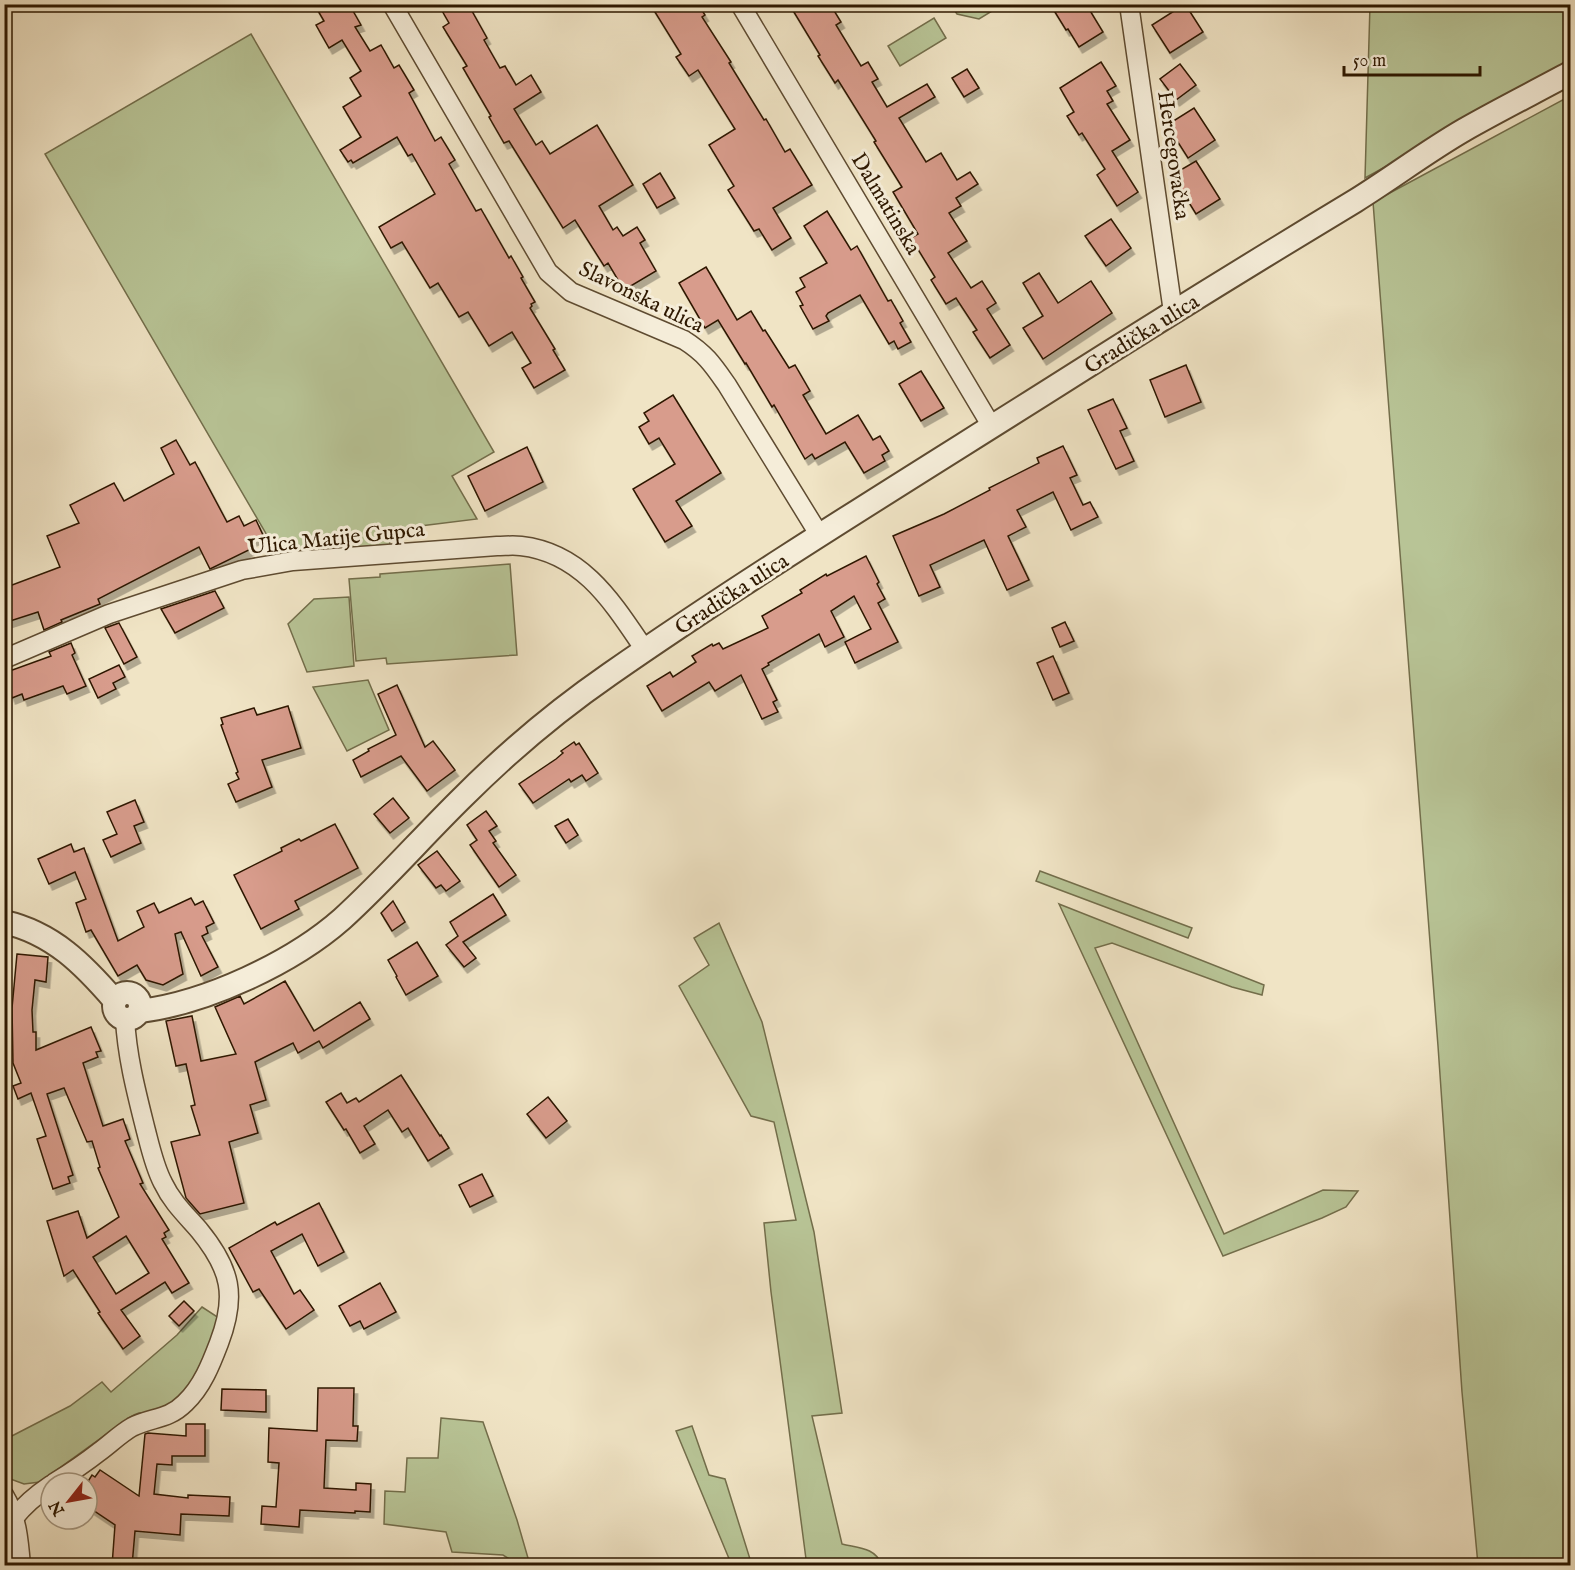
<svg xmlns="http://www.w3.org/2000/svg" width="1575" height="1570" font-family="'IM FELL English',serif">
<defs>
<filter id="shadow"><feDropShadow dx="3.5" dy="6" stdDeviation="0" flood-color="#0004"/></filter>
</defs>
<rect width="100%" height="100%" fill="#f0e4c5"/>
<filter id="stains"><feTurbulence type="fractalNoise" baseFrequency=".00333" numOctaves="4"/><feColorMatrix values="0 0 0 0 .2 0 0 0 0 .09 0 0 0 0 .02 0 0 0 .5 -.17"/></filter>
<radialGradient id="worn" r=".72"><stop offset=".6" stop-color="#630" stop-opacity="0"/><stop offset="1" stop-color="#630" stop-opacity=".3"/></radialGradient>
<g fill="#b8c496" stroke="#736e4b" stroke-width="1.5">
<polygon points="951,5 1002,5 979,19 957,14"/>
<polygon points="1370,5 1570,5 1570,65 1365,178"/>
<polygon points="934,18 946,38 900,66 888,46"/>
<polygon points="251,34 494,452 452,476 477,519 388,530 390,545 279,556 45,154"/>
<polygon points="1570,96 1570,1565 1478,1565 1462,1392 1438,1046 1373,202"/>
<polygon points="510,564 517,655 387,664 386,658 356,661 349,579 380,577 380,574"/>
<polygon points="349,597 354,666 307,672 288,624 314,599"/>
<polygon points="368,680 389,730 347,751 313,687"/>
<polygon points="1040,871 1192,928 1188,938 1036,881"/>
<polygon points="1059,904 1264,985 1262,995 1232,987 1112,943 1095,948 1224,1234 1323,1190 1358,1191 1346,1207 1322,1218 1223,1256"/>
<path d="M719,923l43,99 52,210 28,181 -30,3 30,128c16,4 33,3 40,21h-57l-19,-6 -35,-267 -7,-69 32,-3 -22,-98 -23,-6 -72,-130 30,-21 -15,-27z"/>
<path d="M202,1307l17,11c-13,34 -25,83 -65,94 -5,2 -10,0 -15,1 -3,1 -6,2 -9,4l-90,65 -16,2 -19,-7 -1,-37 66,-34 32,-24 9,10 66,-57z"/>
<polygon points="441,1418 483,1422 517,1520 530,1565 519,1565 503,1555 452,1552 446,1532 384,1524 385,1491 405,1492 407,1458 438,1458"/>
<polygon points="692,1426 709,1475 725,1479 750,1559 730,1561 676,1431"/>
</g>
<g fill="#d89c8c" stroke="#2e1800" stroke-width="1.5" fill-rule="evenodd" filter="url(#shadow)">
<polygon points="314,4 349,4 361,25 355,27 370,51 381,45 394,68 399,65 414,90 409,93 435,141 441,137 455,160 449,164 476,211 481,209 509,258 511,256 523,277 521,278 535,302 531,304 532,306 530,308 555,349 553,350 565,370 534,388 522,368 531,363 512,332 489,346 468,312 459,317 438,283 430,288 402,242 391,248 379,227 435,194 412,154 408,156 397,137 353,163 351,160 348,162 340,150 361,137 343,107 361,96 350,78 361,71 342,40 329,48 316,25 324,21"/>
<polygon points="449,4 468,4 487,38 484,40 500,68 505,66 516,85 531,75 541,92 514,109 536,145 542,141 550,154 597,125 633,185 599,206 613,230 617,227 623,236 637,227 645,240 640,243 656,271 624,290 608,263 604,266 575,220 563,228 509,141 504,143 489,117 491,116 463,68 467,66 443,27 449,23 441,9"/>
<polygon points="650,4 698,4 705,15 702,17 731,62 729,63 764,120 766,119 785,152 790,149 812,185 773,208 791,238 772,250 759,229 754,231 728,190 734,186 709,145 735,129 698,70 689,76 676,57 681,54"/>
<polygon points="789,4 830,4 841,22 836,25 861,66 868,62 878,79 872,82 887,107 927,84 935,97 899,118 926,162 941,153 957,180 970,172 978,184 956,198 961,206 949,213 967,241 948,253 971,288 982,281 996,303 987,309 1010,345 990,358 973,332 977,330 956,298 946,304 931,280 935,277 911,238 918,234 893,192 902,187 874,142 876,141 838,80 835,83 818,56 820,55"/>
<polygon points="1050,4 1086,4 1103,32 1079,47 1068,29 1066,30"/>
<polygon points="1185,4 1203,32 1170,53 1152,25"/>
<polygon points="1101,62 1116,86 1107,91 1113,101 1107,104 1130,140 1112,151 1138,192 1117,206 1097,175 1105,169 1082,133 1079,135 1067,116 1074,112 1060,88"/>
<polygon points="1180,64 1196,85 1176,100 1160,79"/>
<polygon points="967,69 979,88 964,97 952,78"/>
<polygon points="1194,108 1215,140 1188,158 1167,125"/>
<polygon points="1196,161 1220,199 1196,214 1172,175"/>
<polygon points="660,173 675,198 657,208 643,184"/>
<polygon points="827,211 851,250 857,246 888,301 891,300 903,321 900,323 911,342 898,349 894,341 889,344 860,295 828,313 826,316 829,321 813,329 800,306 803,305 796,292 805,287 800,278 827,263 804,226"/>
<polygon points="1111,219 1131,248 1106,266 1085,236"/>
<polygon points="706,267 737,320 751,311 763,331 765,330 789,368 795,365 810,391 803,395 826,434 858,415 873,440 880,436 889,451 882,455 885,461 864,473 845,442 815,459 812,454 805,459 774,405 772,407 746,363 745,364 718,320 705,328 679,283"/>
<polygon points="1039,273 1058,303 1091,281 1112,313 1043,359 1023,328 1043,316 1023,283"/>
<polygon points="1186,365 1201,402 1165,417 1150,380"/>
<polygon points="921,371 944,408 921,421 899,384"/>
<polygon points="673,395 721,473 676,501 692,526 665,542 633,489 675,464 659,438 649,444 639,427 649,421 644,413"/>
<polygon points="1113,399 1127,428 1120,431 1134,461 1116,469 1088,410"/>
<polygon points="176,440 190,465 195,462 227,522 239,516 244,526 256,520 263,535 251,541 255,547 210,569 199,547 98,599 100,604 61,620 62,622 44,630 38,612 4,623 4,588 60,567 47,536 79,523 70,505 114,483 124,501 174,474 161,448"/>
<polygon points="1063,446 1077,475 1070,478 1083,505 1090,502 1098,517 1071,530 1053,492 1017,510 1026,527 1008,536 1029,580 1007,590 984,540 930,565 940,587 919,596 893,536 944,514 990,490 989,488 1039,463 1037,458"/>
<polygon points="527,447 543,482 485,511 468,476"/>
<polygon points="866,556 879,582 877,584 885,599 878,603 898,642 855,663 845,642 871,629 854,596 831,611 844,637 825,647 819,634 768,663 769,665 762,669 777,700 773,702 778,712 762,719 741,675 715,691 709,682 662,711 647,686 670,672 673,677 696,662 692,656 712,644 713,646 719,643 723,649 768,628 762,616 802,593 800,590 826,574 827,576"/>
<polygon points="215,591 224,608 175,633 161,609"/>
<polygon points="1065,622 1074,641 1060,647 1052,628"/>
<polygon points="119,623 137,657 124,664 105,628"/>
<polygon points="71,643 75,653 72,655 86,686 67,694 63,686 24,700 22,694 12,698 4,677 4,673 51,656 49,652"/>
<polygon points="1053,656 1069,693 1053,700 1037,663"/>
<polygon points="119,665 125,677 113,683 116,689 98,698 89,679"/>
<polygon points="397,685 425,747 433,741 455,770 427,791 401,756 361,777 353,760 369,751 368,749 396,735 378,694"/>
<polygon points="288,706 301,748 262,760 272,787 236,802 228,784 239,779 236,773 238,772 221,725 223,724 221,718 254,708 257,715"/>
<polygon points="574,742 576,745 579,743 598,773 586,781 582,775 571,782 569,779 533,803 519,784 556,759 563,753 561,751"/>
<polygon points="393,798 409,818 390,833 374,814"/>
<polygon points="135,800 144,822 134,826 141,843 111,857 103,840 117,834 107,812"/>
<polygon points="486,811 497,826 489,831 496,841 493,843 516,875 499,887 470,845 477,840 467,825"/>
<polygon points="568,819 578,835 566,843 555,826"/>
<polygon points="335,824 358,868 295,901 299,909 261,929 234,875 282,851 281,848 299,839 301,841"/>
<polygon points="71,844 74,852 84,848 118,941 144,927 137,911 154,903 159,913 191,898 195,905 203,901 214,923 206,927 208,933 202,936 218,967 201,976 181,932 175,934 183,974 163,985 146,980 137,965 118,976 91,930 86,932 76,903 86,899 75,872 49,884 38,859"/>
<polygon points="437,851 460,881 446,891 441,885 436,888 418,865"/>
<polygon points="493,894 506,915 463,942 476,958 464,967 446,945 458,936 450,922"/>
<polygon points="393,901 405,922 392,931 381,913"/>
<polygon points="417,942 438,976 406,995 396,977 397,976 388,960"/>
<path d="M17,954l31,3 -2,25 -11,-2 -3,30 1,22h3v18l55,-23 10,24 -5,1 2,5 -15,6 20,63 20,-7 7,20 -5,2 18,42 -3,1 29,46 -5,3 2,4 -4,2 27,44 -17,10 -7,-11 -44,28 19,26 -17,13 -25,-36 2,-1 -27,-42 -9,6 -17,-55 31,-10 9,27 32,-21 -21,-49 2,-1 -8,-26 -5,1 -23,-54 -17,6 26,81 -5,2 2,6 -17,6 -16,-50 9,-3 -15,-43 -13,6 -5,-13 8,-3 -8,-20 -1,-55zM126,1236l23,37 -33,21 -23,-37z"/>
<polygon points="285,981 314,1031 360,1002 370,1019 323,1048 319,1041 298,1053 293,1043 255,1062 266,1100 250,1105 258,1133 229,1142 244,1203 200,1214 186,1198 171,1142 200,1135 191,1106 195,1105 186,1064 176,1066 166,1021 192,1016 201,1061 236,1054 215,1007 240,996 244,1004"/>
<polygon points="401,1075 440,1136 441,1135 449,1148 428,1161 408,1128 402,1132 388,1110 364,1126 375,1144 360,1153 346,1129 344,1130 326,1102 341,1093 347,1103 356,1098 359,1102"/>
<polygon points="548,1097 567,1121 546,1138 527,1114"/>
<polygon points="482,1174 493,1196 470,1207 459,1185"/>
<polygon points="319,1203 344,1252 318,1266 302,1234 271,1251 294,1294 300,1290 314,1310 286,1329 259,1289 253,1292 229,1248 275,1222 277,1225"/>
<polygon points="380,1283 396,1312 364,1329 360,1321 350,1326 339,1306"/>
<polygon points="184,1301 194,1311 179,1326 169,1316"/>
<polygon points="318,1388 354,1388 353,1426 358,1426 357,1441 326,1440 324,1488 356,1490 356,1483 371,1484 370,1512 355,1511 355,1513 300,1510 299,1527 261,1524 262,1506 276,1507 279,1463 268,1462 269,1428 317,1431"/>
<polygon points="222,1389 266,1390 266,1412 221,1410"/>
<polygon points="186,1424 205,1424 205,1456 172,1456 172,1465 157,1464 154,1494 188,1498 188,1495 230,1497 229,1516 181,1514 180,1535 135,1531 132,1566 112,1566 115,1525 87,1506 87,1483 92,1475 95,1477 100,1470 139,1496 145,1434 148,1433 186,1436"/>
</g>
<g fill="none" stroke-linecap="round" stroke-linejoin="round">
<defs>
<g id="minor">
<path d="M392,4l156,268 23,20 113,48c22,14 29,25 43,45l93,151"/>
<polyline points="740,4 992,427"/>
<polyline points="1129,4 1173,312"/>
<path d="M4,659l105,-45 133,-44 51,-9 204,-15c8,0 16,-1 24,0 62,7 92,57 124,104"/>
<path d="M54,1483c16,-10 31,-20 45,-31 11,-8 21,-18 33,-25 20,-10 36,-7 53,-24 17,-16 26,-39 34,-60 18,-47 12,-74 -20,-113 -13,-15 -27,-28 -36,-47 -9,-17 -13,-37 -18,-56 -9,-36 -18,-71 -20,-108"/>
<path d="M4,1495c13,21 15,46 17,71"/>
<path d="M14,1518c11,-14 22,-23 37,-33"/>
</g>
<g id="tertiary">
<path d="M4,922c49,11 80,43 111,79"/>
<circle cx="127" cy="1006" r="13"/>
<path d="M140,1011c66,-8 152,-48 202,-92 43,-39 81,-83 122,-123 44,-44 94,-86 146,-122 154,-107 314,-204 473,-305 90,-57 181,-113 272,-168 37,-23 71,-49 109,-71 35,-20 71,-38 106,-57"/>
</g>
</defs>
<use href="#minor" stroke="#5e4b31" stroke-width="21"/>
<use href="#tertiary" stroke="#5e4b31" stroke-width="26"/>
<use href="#minor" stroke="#f5edd9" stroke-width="18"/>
<use href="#tertiary" stroke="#f5edd9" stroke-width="22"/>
</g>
<g text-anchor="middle" stroke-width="6" stroke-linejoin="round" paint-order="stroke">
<g font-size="22" fill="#2e1800" stroke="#f5edd9">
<text transform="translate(1175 155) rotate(82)" y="8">Hercegovačka</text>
<text transform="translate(887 203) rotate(59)" y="8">Dalmatinska</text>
<text transform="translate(642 296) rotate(26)" y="8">Slavonska ulica</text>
<text transform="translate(1141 333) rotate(-32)" y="8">Gradička ulica</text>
<text transform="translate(336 537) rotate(-6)" y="8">Ulica Matije Gupca</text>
<text transform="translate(731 593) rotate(-33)" y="8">Gradička ulica</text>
</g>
</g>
<rect width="1575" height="1570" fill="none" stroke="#f0e4c5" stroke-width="24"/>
<rect x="6" y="6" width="1563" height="1558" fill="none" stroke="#2e1800" stroke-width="3"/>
<rect x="12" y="12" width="1551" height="1546" fill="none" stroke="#2e1800" stroke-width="1.5"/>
<g transform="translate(69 1501) rotate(239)"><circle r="28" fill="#f5edd9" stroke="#a59882" stroke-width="1.5"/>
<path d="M0-4.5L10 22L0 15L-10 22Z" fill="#8f2418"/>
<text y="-9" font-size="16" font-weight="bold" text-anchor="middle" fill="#2e1800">N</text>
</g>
<path d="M1344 66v9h136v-9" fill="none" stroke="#2e1800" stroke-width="3"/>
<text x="1353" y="66" font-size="18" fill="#2e1800" stroke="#f5edd9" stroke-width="4.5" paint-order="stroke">50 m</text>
<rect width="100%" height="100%" filter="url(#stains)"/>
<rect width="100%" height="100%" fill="url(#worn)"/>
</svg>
